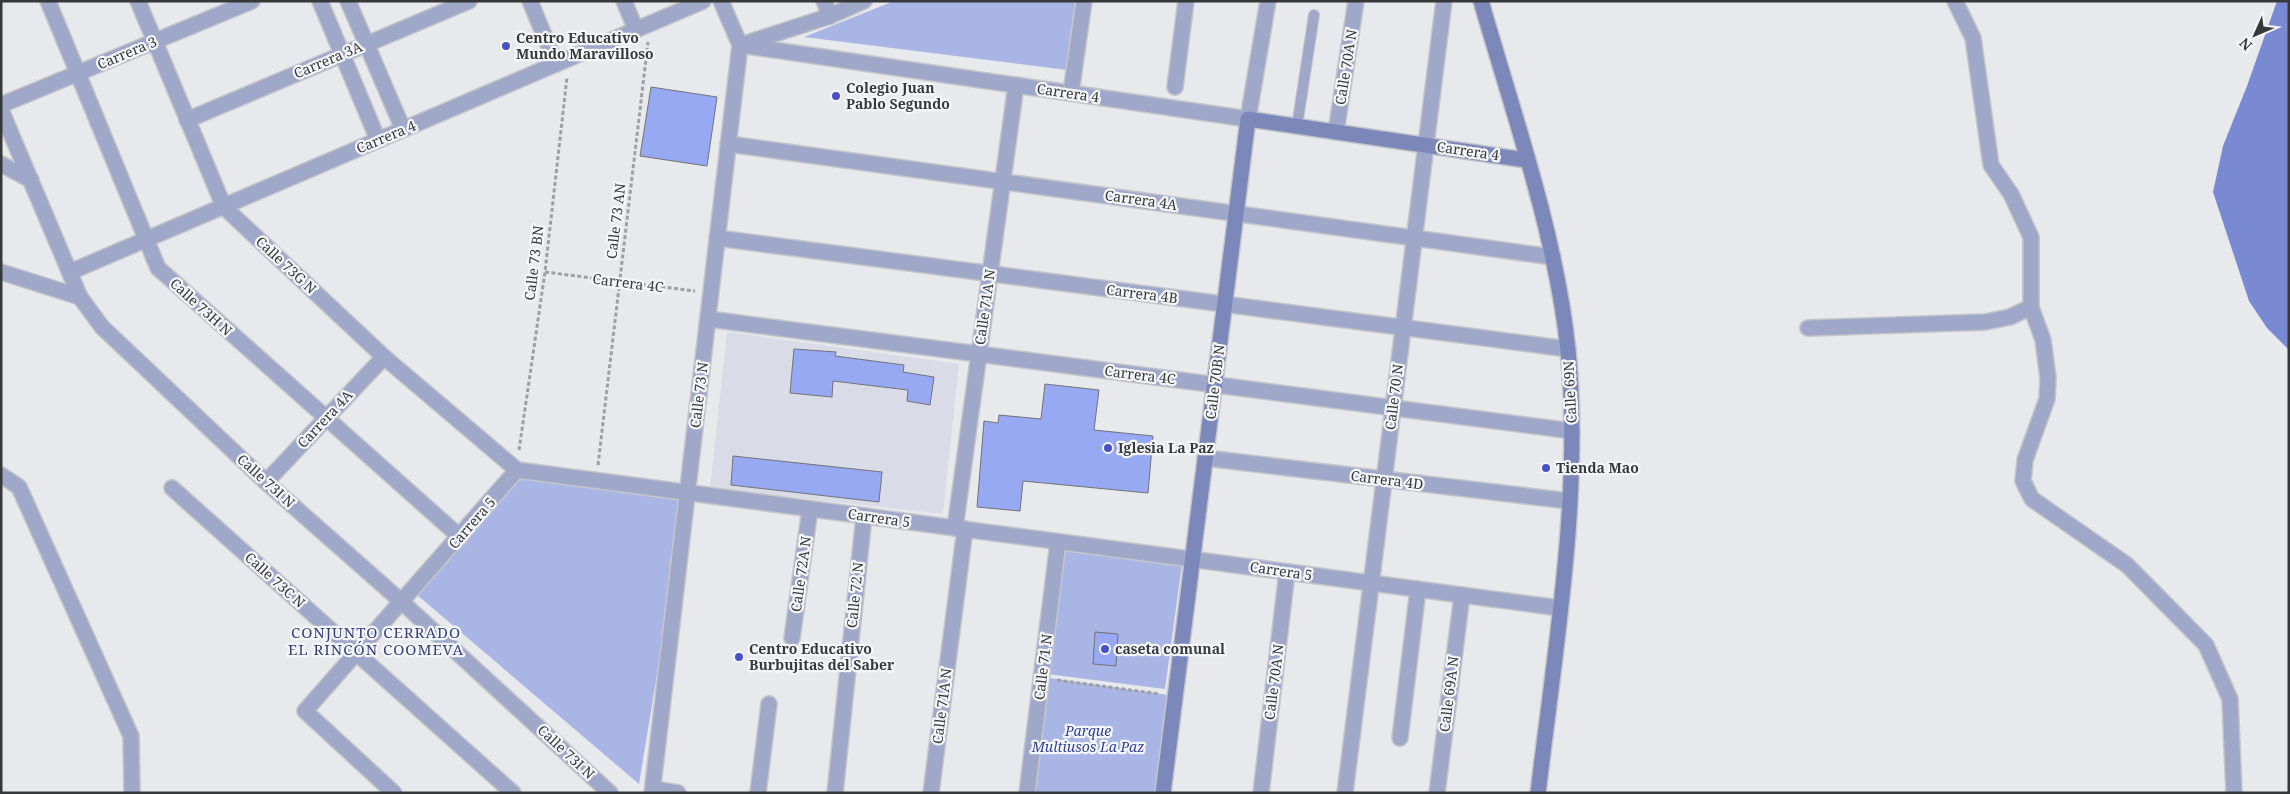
<svg xmlns="http://www.w3.org/2000/svg" width="2290" height="794" font-family="'Noto Serif',serif">
<rect width="100%" height="100%" fill="#e8e9ed"/>
<polygon fill="#d9dce7" points="727,332 959,364 943,514 710,488"/>
<g fill="#a9b5e4">
<polygon points="894,1 1075,1 1067,70 804,37"/>
<polygon points="521,470 687,492 639,784 416,594"/>
<polygon points="1066,547 1182,564 1165,689 1047,674"/>
<polygon points="1042,677 1175,696 1163,793 1027,793"/>
</g>
<polygon fill="#7a8ad2" points="2277,1 2289,1 2289,350 2267,328 2249,301 2213,192 2223,146 2247,86"/>
<g fill="#98a9f3" stroke="#727377">
<polygon points="651,87 717,97 707,166 640,156"/>
<polygon points="794,349 836,352 835,356 904,365 903,372 934,377 930,405 907,401 908,390 833,381 832,397 790,393"/>
<polygon points="1045,384 1099,390 1094,430 1153,436 1148,493 1023,481 1020,511 977,507 984,421 998,423 999,415 1041,419"/>
<polygon points="733,456 882,472 879,502 731,485"/>
<polygon points="1095,632 1118,634 1116,666 1093,664"/>
</g>
<g fill="none" stroke-linecap="round" stroke-linejoin="round">
<defs>
<polyline id="lane" points="1297,126 1314,15"/>
<g id="street">
<polyline points="48,1 158,268 460,537"/>
<polyline points="138,1 224,207 384,357 517,470"/>
<polyline points="320,1 378,140"/>
<polyline points="348,1 403,129"/>
<polyline points="530,1 556,64"/>
<polyline points="624,1 636,30"/>
<polyline points="824,1 830,16"/>
<polyline points="1955,1 1973,38 1991,165 2011,194 2031,237 2031,307 2043,340 2048,378 2047,399 2025,460 2023,481 2032,499 2127,565 2206,645 2230,699 2234,793"/>
<polyline points="744,44 830,16 864,1"/>
<polyline points="740,45 1248,119 1268,1"/>
<polyline points="1175,87 1186,1"/>
<polyline points="1071,93 1084,1"/>
<polyline points="1,105 252,1"/>
<polyline points="1,110 80,297 102,327 266,482 402,602 610,793"/>
<polyline points="187,120 469,1"/>
<polyline points="1336,132 1356,1"/>
<polyline points="728,144 1553,257"/>
<polyline points="1,164 31,180"/>
<polyline points="717,238 1568,349"/>
<polyline points="1,272 80,297"/>
<polyline points="70,272 703,1"/>
<polyline points="708,319 1572,431"/>
<polyline points="1808,328 1985,322 2010,317 2031,307"/>
<polyline points="1205,458 1569,501"/>
<polyline points="517,470 1560,608"/>
<polyline points="1,475 19,487 131,736 132,793"/>
<polyline points="266,482 384,357"/>
<polyline points="172,488 513,793"/>
<polyline points="955,528 1016,85"/>
<polyline points="792,638 810,509"/>
<polyline points="1400,738 1418,589"/>
<polyline points="653,789 678,793"/>
<polyline points="394,793 305,711 517,470"/>
<polyline points="652,793 740,45 721,1"/>
<polyline points="758,793 769,704"/>
<polyline points="835,793 864,516"/>
<polyline points="931,793 965,529"/>
<polyline points="1027,793 1058,542"/>
<polyline points="1261,793 1287,572"/>
<polyline points="1345,793 1444,1"/>
<polyline points="1437,793 1462,595"/>
</g>
<g id="secondary">
<path d="M1481,1c32,112 75,233 87,349 14,144 -13,299 -30,443"/>
<polyline points="1163,793 1248,119 1526,160"/>
</g>
</defs>
<use href="#lane" stroke="#c5c6c9" stroke-width="12"/>
<use href="#street" stroke="#c5c6c9" stroke-width="18"/>
<use href="#secondary" stroke="#c5c6c9" stroke-width="18"/>
<g stroke="#9e9fa2" stroke-width="3" stroke-dasharray="4 2.5" stroke-linecap="butt">
<polyline points="545,272 695,291"/>
<polyline points="519,450 545,272 567,77"/>
<polyline points="598,465 648,42"/>
<polyline points="1057,680 1160,694"/>
</g>
<use href="#lane" stroke="#a0a8ca" stroke-width="10"/>
<use href="#street" stroke="#a0a8ca" stroke-width="15"/>
<use href="#secondary" stroke="#7c88b9" stroke-width="15"/>
</g>
<g fill="#4551c5" stroke="#f5f7fb" stroke-width="2">
<circle cx="506" cy="46" r="5"/>
<circle cx="836" cy="96" r="5"/>
<circle cx="1108" cy="448" r="5"/>
<circle cx="1546" cy="468" r="5"/>
<circle cx="1105" cy="649" r="5"/>
<circle cx="739" cy="657" r="5"/>
</g>
<g text-anchor="middle" stroke-width="4.5" stroke-linejoin="round" paint-order="stroke">
<g font-size="14" font-weight="bold" fill="#373839" stroke="#f5f7fb" text-anchor="start">
<text x="516" y="43">Centro Educativo<tspan x="516" dy="16">Mundo Maravilloso</tspan></text>
<text x="846" y="93">Colegio Juan<tspan x="846" dy="16">Pablo Segundo</tspan></text>
<text x="1118" y="453">Iglesia La Paz</text>
<text x="1556" y="473">Tienda Mao</text>
<text x="749" y="654">Centro Educativo<tspan x="749" dy="16">Burbujitas del Saber</tspan></text>
<text x="1115" y="654">caseta comunal</text>
</g>
<g font-size="14" fill="#373839" stroke="#f5f7fb">
<text transform="translate(127 53) rotate(-23)" y="5">Carrera 3</text>
<text transform="translate(328 60) rotate(-23)" y="5">Carrera 3A</text>
<text transform="translate(1346 67) rotate(-81)" y="5">Calle 70A N</text>
<text transform="translate(1068 93) rotate(8)" y="5">Carrera 4</text>
<text transform="translate(386 137) rotate(-23)" y="5">Carrera 4</text>
<text transform="translate(1468 151) rotate(8)" y="5">Carrera 4</text>
<text transform="translate(1141 200) rotate(8)" y="5">Carrera 4A</text>
<text transform="translate(616 221) rotate(-83)" y="5">Calle 73 AN</text>
<text transform="translate(534 263) rotate(-83)" y="5">Calle 73 BN</text>
<text transform="translate(286 265) rotate(43)" y="5">Calle 73G N</text>
<text transform="translate(628 283) rotate(7)" y="5">Carrera 4C</text>
<text transform="translate(1142 294) rotate(7)" y="5">Carrera 4B</text>
<text transform="translate(201 307) rotate(42)" y="5">Calle 73H N</text>
<text transform="translate(985 307) rotate(-82)" y="5">Calle 71A N</text>
<text transform="translate(1140 375) rotate(7)" y="5">Carrera 4C</text>
<text transform="translate(1215 382) rotate(-83)" y="5">Calle 70B N</text>
<text transform="translate(1570 392) rotate(-93)" y="5">Calle 69N</text>
<text transform="translate(699 395) rotate(-83)" y="5">Calle 73 N</text>
<text transform="translate(1394 397) rotate(-83)" y="5">Calle 70 N</text>
<text transform="translate(325 419) rotate(-47)" y="5">Carrera 4A</text>
<text transform="translate(1387 480) rotate(7)" y="5">Carrera 4D</text>
<text transform="translate(266 481) rotate(42)" y="5">Calle 73I N</text>
<text transform="translate(879 518) rotate(8)" y="5">Carrera 5</text>
<text transform="translate(472 523) rotate(-49)" y="5">Carrera 5</text>
<text transform="translate(1281 571) rotate(8)" y="5">Carrera 5</text>
<text transform="translate(801 574) rotate(-82)" y="5">Calle 72A N</text>
<text transform="translate(275 580) rotate(42)" y="5">Calle 73C N</text>
<text transform="translate(855 595) rotate(-84)" y="5">Calle 72 N</text>
<text transform="translate(1043 667) rotate(-83)" y="5">Calle 71 N</text>
<text transform="translate(1274 682) rotate(-83)" y="5">Calle 70A N</text>
<text transform="translate(1449 694) rotate(-83)" y="5">Calle 69A N</text>
<text transform="translate(942 706) rotate(-83)" y="5">Calle 71A N</text>
<text transform="translate(566 752) rotate(43)" y="5">Calle 73I N</text>
</g>
<g font-size="14" font-style="italic" fill="#343e94" stroke="#f5f7fb">
<text x="1088" y="736">Parque<tspan x="1088" dy="16">Multiusos La Paz</tspan></text>
</g>
<g font-size="15" letter-spacing="1" fill="#353f7a" stroke="#f5f7fb">
<text x="376" y="638">CONJUNTO CERRADO<tspan x="376" dy="17">EL RINCÓN COOMEVA</tspan></text>
</g>
</g>
<rect width="2290" height="794" fill="none" stroke="#373839" stroke-width="5"/>
<g transform="translate(2255 35) rotate(225)" stroke="#f5f7fb" stroke-width="4" paint-order="stroke">
<path d="M0-4L9 19L0 12L-9 19Z" fill="#373839"/>
<text y="-8" font-size="14" font-weight="bold" text-anchor="middle" fill="#373839">N</text>
</g>
</svg>
